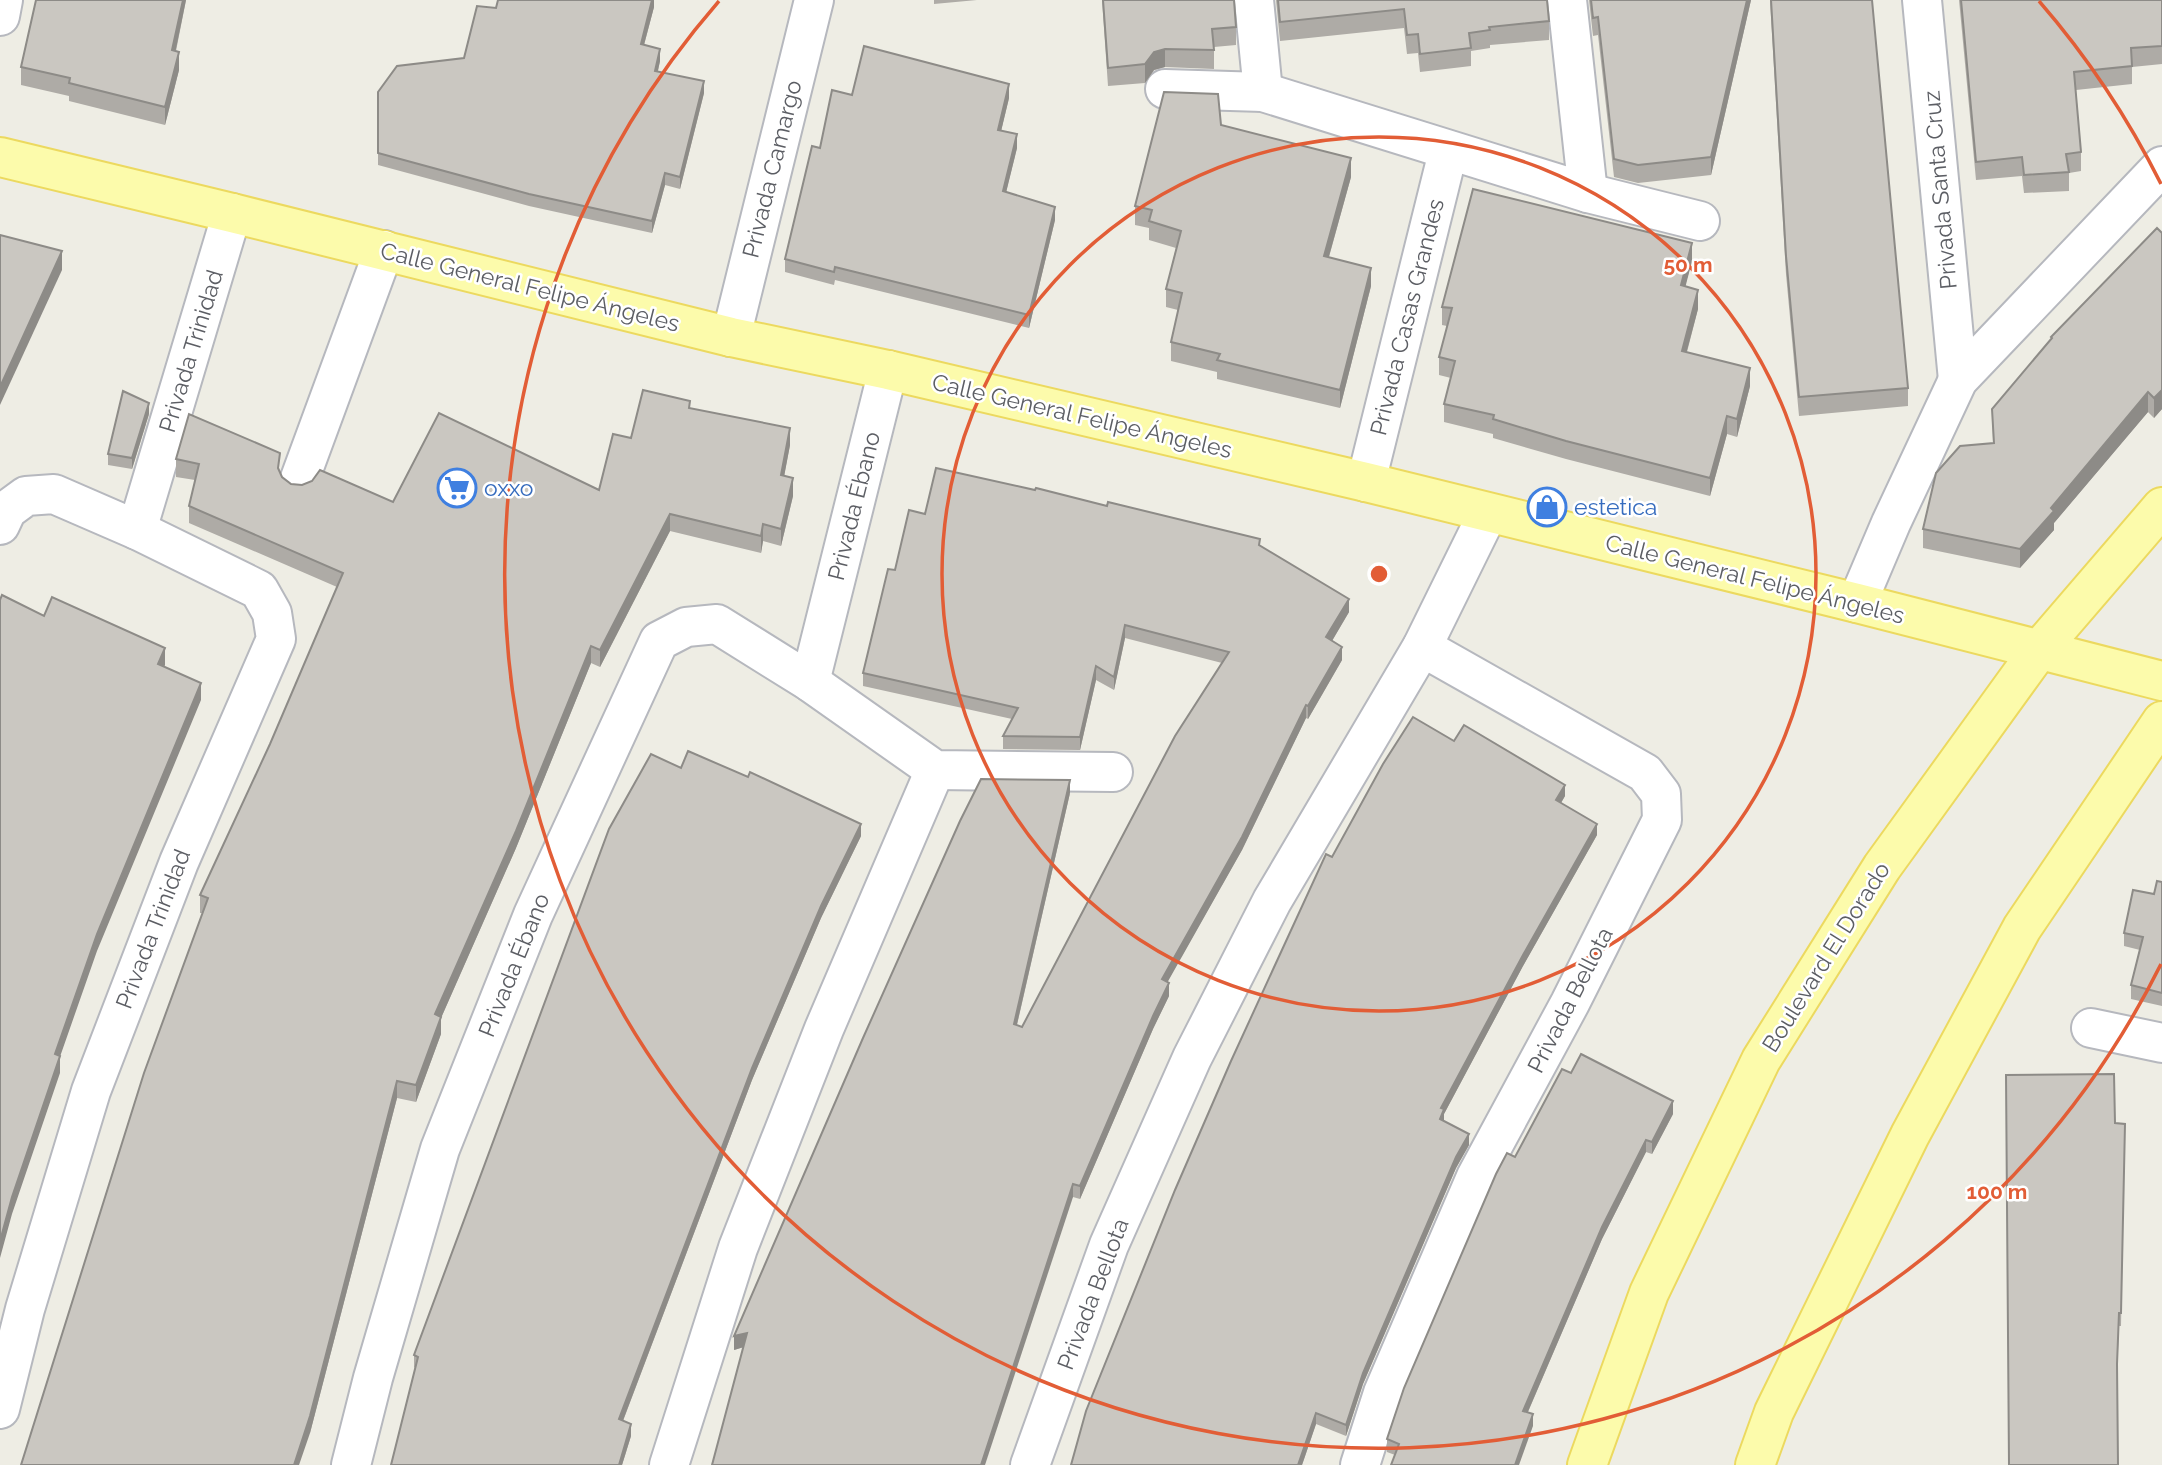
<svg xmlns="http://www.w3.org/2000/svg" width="2162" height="1465" font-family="Raleway,sans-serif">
<rect width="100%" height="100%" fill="#eeede4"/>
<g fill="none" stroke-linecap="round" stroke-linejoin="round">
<defs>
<g id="minor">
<polyline points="1254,0 1263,92"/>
<polyline points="1567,0 1588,193"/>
<polyline points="1922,0 1958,380"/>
<polyline points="0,16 3,0"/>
<polyline points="1165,89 1263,92 1588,193 1700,221"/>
<polyline points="731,337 814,0"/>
<polyline points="299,481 384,250"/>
<polyline points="1366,482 1448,152"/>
<polyline points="0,525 7,510 26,496 54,494 137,530 259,590 272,613 276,639 179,862 91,1091 25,1309 0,1409"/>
<polyline points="137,530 232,213"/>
<polyline points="1857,603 1891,523 1958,380 2162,166"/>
<polyline points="810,682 888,370"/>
<polyline points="2091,1028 2162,1043"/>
<polyline points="351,1465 373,1378 440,1149 533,915 659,641 686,627 717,624 810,682 935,770 1113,772"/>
<polyline points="669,1465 738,1248 824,1029 935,770"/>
<polyline points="1030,1465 1109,1245 1192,1058 1272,901 1422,647 1488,513"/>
<polyline points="1360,1465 1383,1393 1476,1177 1570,1003 1662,820 1661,794 1645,773 1422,647"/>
</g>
<g id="major">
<polyline points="0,157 232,213 731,337 888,370 1366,482 1857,603 2162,681"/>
<polyline points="1587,1465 1649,1293 1761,1060 1882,867 2039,650 2162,507"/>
<polyline points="1755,1465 1774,1412 1910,1135 2022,928 2162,721"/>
</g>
</defs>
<use href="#minor" stroke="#b6b8be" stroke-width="42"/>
<use href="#major" stroke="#ecd95f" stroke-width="42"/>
<use href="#minor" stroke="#fff" stroke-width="38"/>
<use href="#major" stroke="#fcfbab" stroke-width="38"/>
</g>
<g fill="#aeaba6">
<polygon points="186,0 176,51 179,70 165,125 69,101 69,96 21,85 21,67"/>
<polygon points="654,0 654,7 644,45 660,61 658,71 704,93 680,189 665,185 652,233 529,206 378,165 378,92 464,58 496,8"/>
<polygon points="934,0 977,0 934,4"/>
<polygon points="1102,0 1234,0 1236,27 1236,45 1214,47 1214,69 1165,67 1154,70 1145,83 1108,86"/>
<polygon points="1276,0 1547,0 1549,21 1549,40 1490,45 1490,48 1471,51 1471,66 1420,72 1418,53 1407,54 1404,28 1280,41"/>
<polygon points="1589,0 1751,0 1711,175 1638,183 1614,177 1598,35 1593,36"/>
<polygon points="1770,0 1872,0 1908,388 1908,406 1799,416 1786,274"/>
<polygon points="1959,0 2162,0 2162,64 2132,67 2132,84 2076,90 2081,152 2081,171 2069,173 2069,191 2024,193 2022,176 1976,180"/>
<polygon points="852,95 1009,98 1001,131 1017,148 1006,192 1055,220 1029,328 835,280 834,285 785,272 785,259 820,148"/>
<polygon points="1221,125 1351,177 1329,257 1371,286 1340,408 1217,379 1217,372 1171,361 1171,342 1178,310 1166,307 1166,289 1176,248 1149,240 1149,228 1135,225 1135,206"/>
<polygon points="2162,233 2162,409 2154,418 2148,412 2054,523 2054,530 2020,568 1923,548 1923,529 1993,443 1992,409 2051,340 2051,337"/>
<polygon points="1692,261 1685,286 1698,309 1687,352 1750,386 1737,437 1727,434 1710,496 1566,459 1493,438 1493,434 1444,422 1444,404 1451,378 1439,375 1439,357 1447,326 1442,325 1442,307"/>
<polygon points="690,409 790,445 784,476 793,496 781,546 763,541 761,553 670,531 600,667 591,663 516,848 441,1018 441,1034 416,1102 397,1098 310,1433 202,913 200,913 200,895 270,744 337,587 189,523 189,506 195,480 176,477 176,459 279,472 282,477 291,484 393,502 599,490 631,438"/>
<polygon points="149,414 132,469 108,465 108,454"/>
<polygon points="925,514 1260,545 1349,612 1332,641 1342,660 1308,719 1306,718 1242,850 1167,982 1169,996 1153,1029 1080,1199 1073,1197 744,1347 734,1350 1070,793 1017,1025 1022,1027 1222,663 1125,638 1114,690 1096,680 1080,750 1003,749 1003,736 1012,719 863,686 863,673 895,570"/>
<polygon points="1454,741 1565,796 1561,803 1597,835 1523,966 1444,1114 1444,1121 1469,1145 1456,1168 1363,1384 1346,1436 1316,1424 1302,1465 1332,857"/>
<polygon points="681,768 861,836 821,918 752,1080 623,1421 631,1436 622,1465 391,1465 415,1368 414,1367 414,1355"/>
<polygon points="2162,882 2162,1006 2131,999 2131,985 2140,950 2124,946 2124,933"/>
<polygon points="1673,1114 1652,1154 1646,1152 1602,1239 1528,1412 1533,1426 1395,1455 1387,1452 1387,1439 1515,1157"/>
<polygon points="2115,1123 2125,1124 2121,1326 2119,1326 2117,1375"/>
</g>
<g fill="#8d8b87">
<polygon points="183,0 186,0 172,68 172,50"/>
<polygon points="652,0 654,0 654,7 641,56 641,44"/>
<polygon points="1747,0 1751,0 1711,175 1711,157"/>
<polygon points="660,49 660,61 655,83 655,71"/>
<polygon points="1165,49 1165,67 1154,70 1145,83 1145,64 1154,52"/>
<polygon points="179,52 179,70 165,125 165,107"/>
<polygon points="704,81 704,93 680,189 680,177"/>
<polygon points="1009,84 1009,98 998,144 998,130"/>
<polygon points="1017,134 1017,148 1003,205 1003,191"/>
<polygon points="1351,158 1351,177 1324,274 1324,256"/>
<polygon points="665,173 665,185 652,233 652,221"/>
<polygon points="1055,207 1055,220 1029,328 1029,315"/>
<polygon points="1692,243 1692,261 1681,304 1681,285"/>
<polygon points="62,251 62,270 0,405 0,387"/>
<polygon points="1371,268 1371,286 1340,408 1340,390"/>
<polygon points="1698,290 1698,309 1682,369 1682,351"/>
<polygon points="1750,368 1750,386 1737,437 1737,419"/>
<polygon points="2162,390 2162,409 2154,418 2154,398"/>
<polygon points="2148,392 2148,412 2054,523 2054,530 2020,568 2020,549 2051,508"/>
<polygon points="149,403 149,414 132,469 132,458"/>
<polygon points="1727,416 1727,434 1710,496 1710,478"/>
<polygon points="790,428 790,445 781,493 781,475"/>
<polygon points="793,478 793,496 781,546 781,529"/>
<polygon points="670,514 670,531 600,667 600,650"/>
<polygon points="763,524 763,541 761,553 761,536"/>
<polygon points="1349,599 1349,612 1326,651 1326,637"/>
<polygon points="1125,625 1125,638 1114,690 1114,677"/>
<polygon points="591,646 591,663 516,848 441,1018 441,1034 416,1102 416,1085 435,1014"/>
<polygon points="1342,647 1342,660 1308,719 1308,706"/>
<polygon points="165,648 165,665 158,681 158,664"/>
<polygon points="1096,666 1096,680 1080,750 1080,737"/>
<polygon points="201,683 201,700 97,951 55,1071 55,1054 97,934"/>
<polygon points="1306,705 1306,718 1242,850 1162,992 1162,979"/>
<polygon points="1070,780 1070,793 1014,1037 1014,1024"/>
<polygon points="1565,785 1565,796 1556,811 1556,800"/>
<polygon points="861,824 861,836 821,918 752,1080 619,1431 619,1419 752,1068 821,906"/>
<polygon points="1597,824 1597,835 1523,966 1444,1114 1444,1121 1440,1130 1441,1108 1523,955"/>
<polygon points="1169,983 1169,996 1153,1029 1080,1199 1080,1186 1153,1016"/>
<polygon points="60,1056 60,1073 12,1214 0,1258 0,1241 12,1197"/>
<polygon points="397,1081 397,1098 310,1433 299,1465 294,1465"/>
<polygon points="1673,1101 1673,1114 1652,1154 1652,1142"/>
<polygon points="1469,1134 1469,1145 1456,1168 1363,1384 1346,1436 1346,1425 1363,1373 1456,1157"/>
<polygon points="1646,1140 1646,1152 1602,1239 1523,1423 1523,1411 1602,1227"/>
<polygon points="1073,1184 1073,1197 985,1465 981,1465"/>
<polygon points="747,1333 747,1346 734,1350 734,1336"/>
<polygon points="1316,1413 1316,1424 1302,1465 1298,1465"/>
<polygon points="1533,1414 1533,1426 1519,1465 1515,1465"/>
<polygon points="631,1424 631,1436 622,1465 619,1465"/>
</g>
<g fill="#cac7c1" stroke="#8d8b87" stroke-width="2">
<polygon points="36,0 183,0 172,50 179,52 165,107 69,83 70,78 21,67"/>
<polygon points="498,0 652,0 641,44 660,49 655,71 704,81 680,177 665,173 652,221 529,194 378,153 378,92 397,66 464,58 477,6 496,8"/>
<polygon points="1103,0 1234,0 1236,27 1212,29 1214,50 1165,49 1154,52 1145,64 1108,68"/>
<polygon points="1278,0 1547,0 1549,21 1489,27 1490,30 1469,33 1471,48 1420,54 1418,34 1407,35 1404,9 1280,22"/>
<polygon points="1591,0 1747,0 1711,157 1638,165 1614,159 1598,17 1593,18"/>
<polygon points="1771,0 1872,0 1908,388 1799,397 1786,256"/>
<polygon points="1961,0 2162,0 2162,46 2131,48 2132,66 2074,72 2081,152 2066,154 2069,172 2024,175 2022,157 1976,162"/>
<polygon points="864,46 1009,84 998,130 1017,134 1003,191 1055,207 1029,315 835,267 834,272 785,259 812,146 820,148 832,90 852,95"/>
<polygon points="1164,92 1218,94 1221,125 1351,158 1324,256 1371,268 1340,390 1217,360 1220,354 1171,342 1182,293 1166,289 1181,231 1149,221 1152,210 1135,206"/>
<polygon points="1473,189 1692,243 1681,285 1698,290 1682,351 1750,368 1737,419 1727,416 1710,478 1566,441 1493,419 1494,415 1444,404 1455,361 1439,357 1452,308 1442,307"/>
<polygon points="2157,228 2162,233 2162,390 2154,398 2148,392 2051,508 2054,511 2020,549 1923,529 1936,473 1960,446 1994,443 1992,409 2052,338 2051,337"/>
<polygon points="0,235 62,251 0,387"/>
<polygon points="643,390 690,401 689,408 790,428 781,475 793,478 781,529 763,524 761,536 670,514 600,650 591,646 516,831 435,1014 441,1017 416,1085 397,1081 310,1416 294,1465 21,1465 144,1073 208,898 200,895 270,744 343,573 189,506 199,464 176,459 189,414 280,453 278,468 282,477 291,484 302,485 312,481 320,470 393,502 439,413 599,490 613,434 631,438"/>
<polygon points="123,391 149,403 132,458 108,454"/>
<polygon points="936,468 1035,490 1036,488 1107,506 1108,502 1260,539 1259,545 1349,599 1326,637 1342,647 1308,706 1306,705 1242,837 1162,979 1169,983 1153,1016 1080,1186 1073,1184 981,1465 712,1465 747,1333 734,1336 863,1038 960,821 981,779 1070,780 1014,1024 1022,1027 1175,736 1229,652 1125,625 1114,677 1096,666 1080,737 1003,736 1018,708 863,673 888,569 895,570 909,510 925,514"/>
<polygon points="2,595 44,616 52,597 165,648 158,664 201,683 97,934 55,1054 60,1056 12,1197 0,1241 0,600"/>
<polygon points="1413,717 1454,741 1464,725 1565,785 1556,800 1597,824 1523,955 1441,1108 1444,1109 1440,1119 1469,1134 1456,1157 1363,1373 1346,1425 1316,1413 1298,1465 1071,1465 1086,1411 1175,1190 1231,1061 1326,854 1332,857 1383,764"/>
<polygon points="688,751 748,777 750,772 861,824 821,906 752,1068 619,1419 631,1424 619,1465 391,1465 418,1357 414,1355 609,829 651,754 681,768"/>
<polygon points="2157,881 2162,882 2162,993 2131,985 2143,937 2124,933 2133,890 2154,894"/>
<polygon points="1581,1054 1673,1101 1652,1142 1646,1140 1602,1227 1523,1411 1533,1414 1515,1465 1391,1465 1399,1444 1387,1439 1404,1388 1496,1174 1507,1153 1515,1157 1562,1069 1571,1073"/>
<polygon points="2114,1074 2115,1123 2125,1124 2121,1313 2119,1313 2117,1364 2118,1465 2009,1465 2006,1075"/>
</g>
<g fill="none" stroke="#e25d36" stroke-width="3.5">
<circle cx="1379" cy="574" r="437"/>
<path d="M2161 964A874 874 0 1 1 719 1M2039 1A874 874 0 0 1 2161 184"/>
</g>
<defs>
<symbol id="supermarket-ring" viewBox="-11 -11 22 22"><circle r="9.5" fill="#fff" stroke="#3f7fe0" stroke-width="1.5"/><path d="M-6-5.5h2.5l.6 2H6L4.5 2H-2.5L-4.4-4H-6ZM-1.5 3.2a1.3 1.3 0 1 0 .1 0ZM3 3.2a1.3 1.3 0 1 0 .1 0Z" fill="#3f7fe0"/></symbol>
<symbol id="shop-ring" viewBox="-11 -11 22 22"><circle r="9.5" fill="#fff" stroke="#3f7fe0" stroke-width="1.5"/><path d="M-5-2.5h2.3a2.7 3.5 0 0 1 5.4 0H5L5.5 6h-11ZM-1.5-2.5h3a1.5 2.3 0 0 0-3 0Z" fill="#3f7fe0"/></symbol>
</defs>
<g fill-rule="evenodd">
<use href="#supermarket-ring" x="435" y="466" width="44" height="44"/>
<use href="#shop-ring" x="1525" y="485" width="44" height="44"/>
</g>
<g text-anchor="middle" stroke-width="5" stroke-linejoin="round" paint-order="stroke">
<g font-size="23" fill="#5c5e64" stroke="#fff">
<text transform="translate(772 169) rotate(-76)" y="8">Privada Camargo</text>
<text transform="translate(1940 190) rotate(-95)" y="8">Privada Santa Cruz</text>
<text transform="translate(530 287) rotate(14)" y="8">Calle General Felipe Ángeles</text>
<text transform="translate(1407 317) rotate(-76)" y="8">Privada Casas Grandes</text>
<text transform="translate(191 351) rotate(-73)" y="8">Privada Trinidad</text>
<text transform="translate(1082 416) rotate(13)" y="8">Calle General Felipe Ángeles</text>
<text transform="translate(854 506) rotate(-76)" y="8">Privada Ébano</text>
<text transform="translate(1755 579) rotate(14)" y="8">Calle General Felipe Ángeles</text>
<text transform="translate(153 929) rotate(-69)" y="8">Privada Trinidad</text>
<text transform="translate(1826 957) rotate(-58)" y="8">Boulevard El Dorado</text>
<text transform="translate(514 965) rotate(-68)" y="8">Privada Ébano</text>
<text transform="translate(1570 1000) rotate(-63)" y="8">Privada Bellota</text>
<text transform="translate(1093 1294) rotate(-69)" y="8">Privada Bellota</text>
</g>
<g font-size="23" fill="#366cbe" stroke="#fff" text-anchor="start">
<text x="484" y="496">oxxo</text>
<text x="1574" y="515">estetica</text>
</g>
</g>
<circle cx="1379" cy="574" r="10" fill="#e25d36" stroke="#fff" stroke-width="3.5"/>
<g font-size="21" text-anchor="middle" font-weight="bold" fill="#e25d36" stroke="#fff" stroke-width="5" stroke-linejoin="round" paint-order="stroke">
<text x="1688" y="272">50 m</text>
<text x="1997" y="1199">100 m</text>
</g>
</svg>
